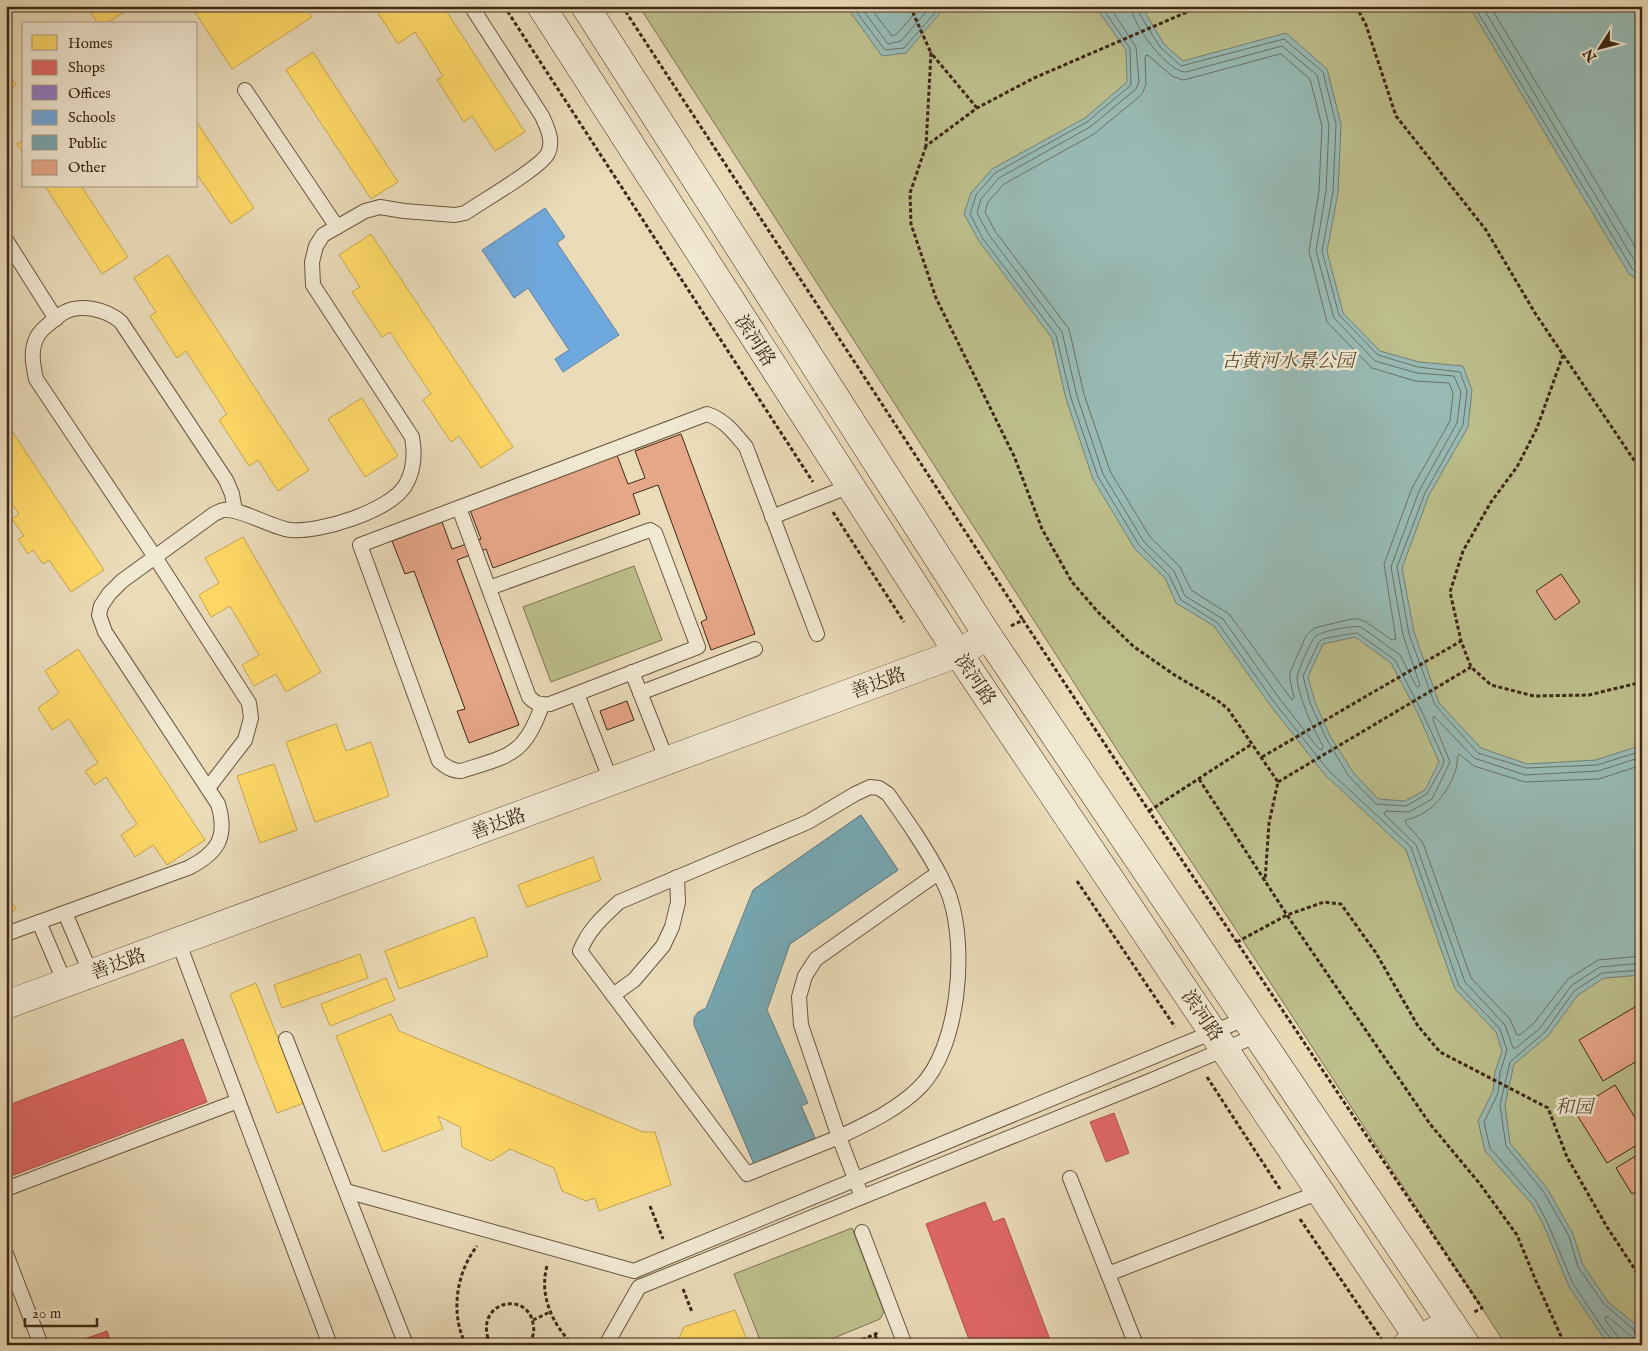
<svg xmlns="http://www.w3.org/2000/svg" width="1648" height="1351" font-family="'IM FELL English','Noto Serif SC',serif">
<rect width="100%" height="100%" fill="#eadbb9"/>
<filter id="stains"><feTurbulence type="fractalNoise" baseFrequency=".004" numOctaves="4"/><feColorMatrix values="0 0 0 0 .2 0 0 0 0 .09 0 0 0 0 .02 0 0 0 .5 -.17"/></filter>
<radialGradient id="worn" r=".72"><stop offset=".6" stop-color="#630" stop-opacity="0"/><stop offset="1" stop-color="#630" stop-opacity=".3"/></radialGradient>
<g fill="#bcbe8b" stroke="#7d7350">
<polygon points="639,6 1642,6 1642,1345 1506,1345 1212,893 1123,759"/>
<polygon points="634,566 662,640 551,682 523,607"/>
<polygon points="852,1228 884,1312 880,1319 817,1345 762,1345 734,1274"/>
</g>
<g fill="#98bab4" stroke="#748074" fill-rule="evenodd">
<polygon points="846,6 949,6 940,13 906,53 882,56"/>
<path d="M1095,6h46l23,38 19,17 103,-28 41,36 14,55 -3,69 -11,58 16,62 37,38 39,11 44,4 9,24 -4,37 -39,68 -27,73 12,64 25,71 42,45 46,16 69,-4 46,-15v230l-38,3 -26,17 -30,41 -34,28 -9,41 5,38 37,45 26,46 10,31 25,37 30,24 4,9v10h-31l-8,-8 -34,-50 -25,-61 -12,-22 -47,-53 -7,-30 15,-30 2,-19 7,-21 -6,-19 -41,-43 -49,-139 -81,-75 -55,-70 -56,-79 -38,-23 -11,-25 -30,-29 -42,-70 -27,-80 -14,-61 -73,-97 -15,-27 7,-21 21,-24 93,-51 42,-36 -1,-32zM1355,637l36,26 28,53 20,46 -14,28 -20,11 -27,-2 -25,-27 -23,-36 -15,-34 -7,-25 15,-33z"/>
<polygon points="1469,6 1642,6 1642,282 1629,274"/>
</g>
<g fill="#ffd966" stroke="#c5a44e">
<polygon points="87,6 123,6 126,11 105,24 98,24"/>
<polygon points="191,6 305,6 312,17 232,69"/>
<polygon points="381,6 443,6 525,132 495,151 472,116 464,122 437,80 443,76 415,32 398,44 376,10"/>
<polygon points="313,52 398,182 371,199 286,70"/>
<polygon points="6,70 16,85 6,91"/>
<polygon points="196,121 254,208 231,224 196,173"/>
<polygon points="24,140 24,154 17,144"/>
<polygon points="45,186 81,186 128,257 102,274"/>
<polygon points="371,234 513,447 481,468 459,436 451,442 423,400 431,394 390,332 382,337 352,292 360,287 339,255"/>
<polygon points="168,255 309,470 278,491 258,460 249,466 219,420 227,414 186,351 177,358 150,316 156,312 134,278"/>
<polygon points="362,398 398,456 365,477 328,419"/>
<polygon points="6,422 104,570 71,592 49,560 43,564 33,550 28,554 18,539 24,536 12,519 19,514 6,495"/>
<polygon points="243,537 321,672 286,692 276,674 254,686 242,665 259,655 230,606 211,617 199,595 219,583 205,558"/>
<polygon points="78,649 205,840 167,865 153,845 135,857 121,835 137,824 106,777 95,785 85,771 98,763 69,719 52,730 38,708 59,693 45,671"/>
<polygon points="336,724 346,751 371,742 389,796 315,822 286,742"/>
<polygon points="274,764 297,830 260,843 237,776"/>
<polygon points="593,857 601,880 527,907 518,885"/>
<polygon points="6,893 16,909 6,916"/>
<polygon points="474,917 488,956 399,989 385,951"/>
<polygon points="360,954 368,978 282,1008 274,985"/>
<polygon points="386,978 395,1000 330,1026 321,1004"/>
<polygon points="256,983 304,1103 277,1113 230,994"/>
<polygon points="391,1014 399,1031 643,1132 655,1132 671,1185 599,1211 595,1198 586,1201 562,1191 554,1168 510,1149 491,1161 462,1147 460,1127 438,1116 443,1129 383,1152 336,1036"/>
<polygon points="735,1310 749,1345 676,1345 684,1327"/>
</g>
<g fill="#e06666" stroke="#af534e">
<polygon points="183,1039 207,1102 6,1178 6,1106"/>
<polygon points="1114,1113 1129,1153 1106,1162 1090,1122"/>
<polygon points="985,1202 993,1222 1004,1218 1052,1345 971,1345 926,1224"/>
<polygon points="107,1331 112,1345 68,1345"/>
</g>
<g fill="#8e7cc3" stroke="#76638f">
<polygon points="861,815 898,870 790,944 753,890"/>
<polygon points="762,1014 815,1138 754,1164 701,1040"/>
</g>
<polygon fill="#6fa8dc" stroke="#6082a0" points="545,208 565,237 557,243 619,335 563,372 555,359 569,350 528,288 514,298 482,250"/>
<polygon fill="#76a5af" stroke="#658081" points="861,815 898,870 790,944 767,1010 808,1103 801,1106 815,1138 754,1164 694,1025 694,1018 698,1012 706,1008 753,890"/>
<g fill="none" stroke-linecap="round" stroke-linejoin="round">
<g stroke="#6b7164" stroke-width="1">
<polyline points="852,6 885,50 904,48 941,6"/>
<polyline points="860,6 888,44 901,41 931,6"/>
<polyline points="869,6 892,36 897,34 921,6"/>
<polyline points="1101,6 1130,48 1131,85 1087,122 995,173 976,195 970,214 983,239 1056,335 1071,398 1098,477 1139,545 1169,575 1181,600 1218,623 1274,702 1329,771 1411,847 1459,986 1500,1029 1507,1050 1500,1073 1498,1093 1484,1122 1490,1148 1536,1201 1548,1224 1573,1284 1606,1333 1613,1340 1614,1345"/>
<path d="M1109,6l27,41 3,35 -3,7 -46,38 -91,51 -18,21 -4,14 12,22 73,97 15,64 26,78 41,68 30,29 11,25 38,23 56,79 40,51 3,1 1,-4c-9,-15 -25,-50 -26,-68 0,-6 14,-38 19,-42 6,-5 37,-11 45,-9l39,28 16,31 2,1 2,-2 -17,-50 -12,-68 28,-76 38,-68 4,-31 -7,-16 -37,-3 -42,-12 -41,-43 -18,-67 10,-60 3,-66 -12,-50 -35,-29 -96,26c-18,1 -55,-49 -55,-66"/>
<polyline points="1137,6 1137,10 1160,47 1181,66 1284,39 1323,72 1336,124 1333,192 1322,251 1339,315 1378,355 1418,367 1460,372 1467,391 1463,425 1425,493 1397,567 1409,634 1435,705 1478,753 1526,768 1597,765 1642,751"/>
<polyline points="1474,6 1633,270 1642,276"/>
<polyline points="1482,6 1637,265 1642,269"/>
<polyline points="1490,6 1642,258"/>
<polygon points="1281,54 1310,79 1322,126 1319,191 1309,251 1327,322 1372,368 1415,381 1449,383 1453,393 1450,421 1412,488 1384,564 1396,639 1392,640 1366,622 1358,619 1351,619 1314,628 1306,636 1290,672 1290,680 1294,697 1292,700 1229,614 1191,590 1180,567 1150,537 1110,471 1084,394 1069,329 995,231 985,212 988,202 1004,184 1094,134 1140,96 1143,92 1146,84 1145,58 1146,55 1149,56 1172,76 1183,80"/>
<polygon points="1357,633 1395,660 1423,714 1444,760 1443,765 1427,794 1406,806 1376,804 1348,775 1326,738 1310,703 1303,676 1319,642 1323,639"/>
<polyline points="1642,757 1598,771 1525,775 1474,758 1434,716 1433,720 1450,762 1432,799 1409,812 1386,811 1384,814 1416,845 1465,982 1505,1025 1513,1048 1516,1048 1540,1028 1572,985 1600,967 1642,963"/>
<path d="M1642,765l-43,14 -74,3 -51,-16 -15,-12c-3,4 -1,10 -3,15 -8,24 -24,45 -50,51l-1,2 18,21 48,135 39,41 7,16h3l14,-12 34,-44 30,-19 44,-4"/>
<polyline points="1642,970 1602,973 1574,991 1545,1032 1510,1062 1500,1105 1506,1146 1543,1191 1569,1236 1578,1267 1604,1304 1633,1329 1636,1334 1642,1335"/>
<path d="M1620,1345l-2,-8 -13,-17 1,-4 2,1c9,6 25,24 34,24"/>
</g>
</g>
<g fill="#e6a688" stroke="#3e2815">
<polygon points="681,434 755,634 711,650 701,622 707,619 658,485 633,494 640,514 493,568 486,549 457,560 519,725 469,743 457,711 465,709 414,571 405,574 392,541 442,522 452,549 481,539 470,510 617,455 628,484 645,478 635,451"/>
<polygon points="1561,574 1580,602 1555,620 1536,591"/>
<polygon points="627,701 634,720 607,730 600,711"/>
<polygon points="1640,1004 1642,1007 1642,1058 1603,1081 1579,1040"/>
<polygon points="1615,1085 1642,1129 1642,1142 1607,1163 1574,1110"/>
<polygon points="1642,1152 1642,1188 1632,1194 1616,1168"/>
</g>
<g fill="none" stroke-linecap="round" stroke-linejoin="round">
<defs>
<g id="service">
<polyline points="245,90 337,227"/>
<polyline points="6,240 56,319"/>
<path d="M459,508l70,189c7,7 11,8 21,7l148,-57 -43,-114 -5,-3 -161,58"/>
<polyline points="772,517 850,486"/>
<polyline points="632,672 667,761"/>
<polyline points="640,693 755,649"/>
<polyline points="577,694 611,781"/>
<path d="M542,705c-17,51 -34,51 -81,66 -9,0 -15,-4 -22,-10l-79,-216 347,-131c18,6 27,19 39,33l71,187"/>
<path d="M208,788l37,-48 6,-22 -2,-15 -94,-146 -119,-178c-3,-15 -6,-28 1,-42 3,-6 8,-10 13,-14 4,-3 8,-7 13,-10 17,-10 43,-4 58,9l105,158 6,14 3,17"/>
<polyline points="65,913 91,974"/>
<polyline points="39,922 65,983"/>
<path d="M6,934l182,-66c30,-15 40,-31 30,-64l-113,-172 -6,-17 2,-9 8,-12 13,-13 92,-67c3,-1 7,-4 10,-4 16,-2 49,18 66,20 30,3 99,-19 115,-44 9,-15 10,-33 7,-49l-99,-152 -1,-23 4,-16 7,-11 42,-24 15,-4 24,4 51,4 10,-2c16,-11 77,-46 83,-60 6,-12 -1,-26 -6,-37l-71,-110"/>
<polyline points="178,941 330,1345"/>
<polyline points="613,995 634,980 663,946 672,927 678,902 677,877"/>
<polyline points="286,1039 406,1345"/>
<polyline points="1070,1178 1136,1345"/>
<polyline points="6,1189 238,1101"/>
<polyline points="346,1191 634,1271 1247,1018"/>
<path d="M862,1197l-23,-60c29,-14 58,-27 81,-50 39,-39 47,-138 30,-189 -2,-7 -6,-14 -9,-21 -15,-29 -34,-56 -53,-83l-9,-6 -9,-1 -15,7 -47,28 -189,80c-17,16 -30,27 -39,49l167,223 92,-37 -38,-112 -2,-28 6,-21 11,-17 122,-86"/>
<polyline points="862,1232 905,1345"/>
<polyline points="6,1254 41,1345"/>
<polyline points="1108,1274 1320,1192"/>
<polyline points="606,1345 639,1287 1152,1080 1258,1035"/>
</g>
<g id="tertiary">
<polyline points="6,1005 958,653 988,636"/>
<polyline points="1407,1345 1451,1323"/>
</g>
<g id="secondary">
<polyline points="541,6 958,653 1423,1345"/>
<polyline points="585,6 988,636 1466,1345"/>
</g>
</defs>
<use href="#service" stroke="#69553e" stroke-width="16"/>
<use href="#tertiary" stroke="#69553e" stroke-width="29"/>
<use href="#secondary" stroke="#3e2815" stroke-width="29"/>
<g stroke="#3e2815" stroke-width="3" stroke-dasharray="4 2.5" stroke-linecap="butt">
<polyline points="504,6 813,482"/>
<polyline points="622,6 1023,620"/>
<polyline points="910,6 931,53"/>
<polyline points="1356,6 1366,25 1396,116 1486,230 1535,313 1642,472"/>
<polyline points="977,108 931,53 926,146 977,108 1034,78 1201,6"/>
<polyline points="926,146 910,193 911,224 936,298 1014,456 1042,529 1072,582 1098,612 1133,646 1173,674 1217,700 1228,709 1278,782 1269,823 1265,881"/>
<polyline points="1563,355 1537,428 1517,467 1491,502 1463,551 1450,592 1461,641 1471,667 1491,685 1534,696 1589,695 1642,682"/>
<polyline points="833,512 904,622"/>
<polyline points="1011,626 1023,620 1149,811 1482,1308 1474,1312"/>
<polyline points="1262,757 1461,641"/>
<polyline points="1199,779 1287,915 1430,1124 1480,1184 1517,1235 1536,1281 1565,1345"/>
<polyline points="1278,782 1471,667"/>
<polyline points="1149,811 1252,744"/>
<polyline points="1077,881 1175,1027"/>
<polyline points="1237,942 1287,915 1324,902 1341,904 1376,953 1418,1026 1440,1052 1548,1108 1567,1157 1607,1227 1642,1280"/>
<polyline points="1207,1077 1280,1189"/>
<polyline points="650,1206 663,1239"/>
<polyline points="1300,1219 1382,1340"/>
<path d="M547,1266c-8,29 5,58 26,79"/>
<polyline points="683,1289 692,1312"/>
<polyline points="533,1320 550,1312"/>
<polyline points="875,1335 879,1345"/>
<path d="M488,1338c-11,-37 39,-47 45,-15 2,9 0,16 -6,22"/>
<path d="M466,1345c-16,-31 -10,-72 11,-99"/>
<polyline points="474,1345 488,1338 492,1345"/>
<polyline points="850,1345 880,1332"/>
</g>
<use href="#service" stroke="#f1e8d2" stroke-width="14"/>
<use href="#tertiary" stroke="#f1e8d2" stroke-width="28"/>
<use href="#secondary" stroke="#f1e8d2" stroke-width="28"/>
</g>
<g text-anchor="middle" stroke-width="5" stroke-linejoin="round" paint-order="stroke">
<g font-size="19" fill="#3e2815" stroke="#f1e8d2">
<text transform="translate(756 340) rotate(57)" y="7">滨河路</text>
<text transform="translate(976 679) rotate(56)" y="7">滨河路</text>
<text transform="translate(878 682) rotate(-20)" y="7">善达路</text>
<text transform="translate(498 823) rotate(-20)" y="7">善达路</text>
<text transform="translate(118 963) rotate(-20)" y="7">善达路</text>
<text transform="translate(1203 1015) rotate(56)" y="7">滨河路</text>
</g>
<g font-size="19" font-style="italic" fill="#5e4e32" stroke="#f1e8d2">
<text x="1288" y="367">古黄河水景公园</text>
<text x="1574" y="1113">和园</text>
</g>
</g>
<rect width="1648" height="1351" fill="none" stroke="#eadbb9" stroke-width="25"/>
<rect x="8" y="8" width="1633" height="1336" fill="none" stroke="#3e2815" stroke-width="2.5"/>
<rect x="12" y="12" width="1623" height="1326" fill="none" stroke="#3e2815"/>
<rect x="22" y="22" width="175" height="165" fill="#f1e8d2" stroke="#a99b86"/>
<rect x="32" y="35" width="25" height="15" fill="#ffd966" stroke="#a99b86"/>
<text x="68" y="48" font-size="15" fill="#3e2815">Homes</text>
<rect x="32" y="60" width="25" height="15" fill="#e06666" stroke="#a99b86"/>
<text x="68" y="72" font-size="15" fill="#3e2815">Shops</text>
<rect x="32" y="85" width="25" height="15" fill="#8e7cc3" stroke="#a99b86"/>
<text x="68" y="98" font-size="15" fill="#3e2815">Offices</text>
<rect x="32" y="110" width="25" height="15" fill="#6fa8dc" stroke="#a99b86"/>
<text x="68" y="122" font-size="15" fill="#3e2815">Schools</text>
<rect x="32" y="135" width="25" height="15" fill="#76a5af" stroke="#a99b86"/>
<text x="68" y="148" font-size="15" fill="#3e2815">Public</text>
<rect x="32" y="160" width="25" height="15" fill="#e6a688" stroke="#a99b86"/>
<text x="68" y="172" font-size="15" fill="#3e2815">Other</text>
<g transform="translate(1600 48) rotate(234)" stroke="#f1e8d2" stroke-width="4" paint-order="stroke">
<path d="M0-4L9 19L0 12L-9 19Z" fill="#3e2815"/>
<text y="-8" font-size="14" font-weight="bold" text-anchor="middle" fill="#3e2815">N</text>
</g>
<path d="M25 1318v8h72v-8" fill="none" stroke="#3e2815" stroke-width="2.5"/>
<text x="32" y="1318" font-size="15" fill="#3e2815" stroke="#f1e8d2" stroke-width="4" paint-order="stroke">20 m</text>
<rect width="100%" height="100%" filter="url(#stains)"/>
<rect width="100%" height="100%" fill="url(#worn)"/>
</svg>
